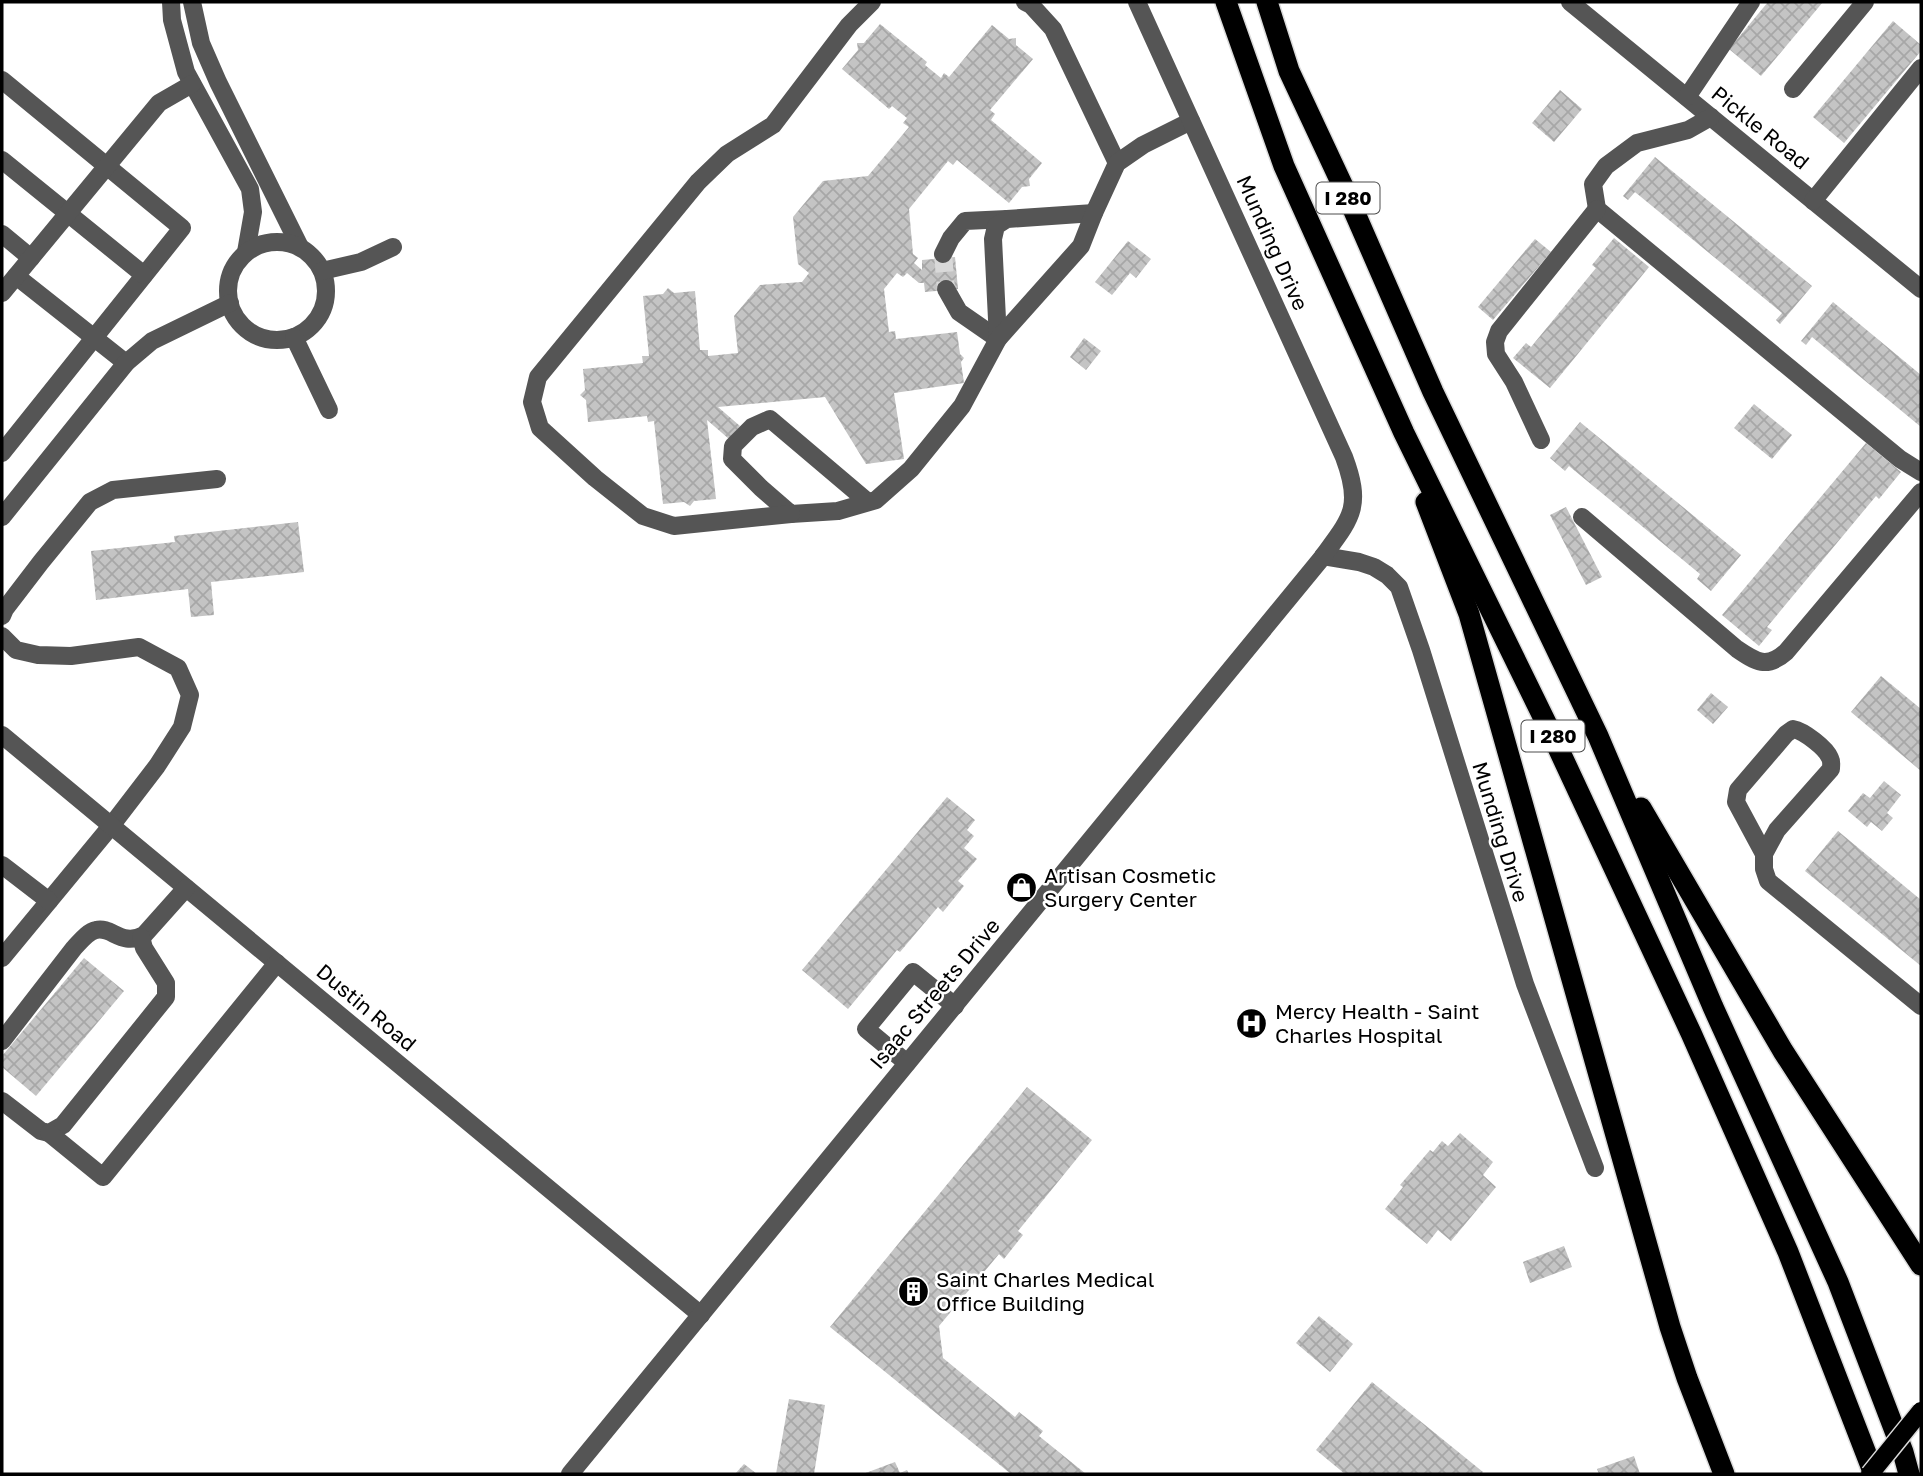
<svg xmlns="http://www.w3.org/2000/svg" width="1923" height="1476" font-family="'Golos Text',sans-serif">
<defs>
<pattern id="building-cross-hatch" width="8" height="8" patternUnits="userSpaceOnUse" patternTransform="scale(1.75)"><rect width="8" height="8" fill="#c4c4c4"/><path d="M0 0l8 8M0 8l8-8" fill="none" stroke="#a7a7a7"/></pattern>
</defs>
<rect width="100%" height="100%" fill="#fff"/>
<g fill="url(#building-cross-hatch)">
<polygon points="1768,2 1823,2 1761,76 1729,49"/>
<polygon points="1893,21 1921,45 1921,51 1844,143 1813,117"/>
<polygon points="880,24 927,62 925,65 941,78 944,73 949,77 992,25 1009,39 1016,38 1016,45 1033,59 990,110 995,114 991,120 1042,163 1029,179 1030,186 1022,187 1009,203 957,160 953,165 948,161 909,209 913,254 918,258 914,263 922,270 922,260 955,257 958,289 925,292 924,283 919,283 907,273 903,277 897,273 884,289 889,332 895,331 896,339 957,332 960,354 964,358 961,362 964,383 894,393 904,459 866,464 825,397 718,407 740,426 729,439 707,420 716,499 694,501 690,506 684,502 663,504 654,421 648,422 647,416 588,422 586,400 580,395 585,390 583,369 643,363 642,356 649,356 643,296 663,294 668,288 674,293 695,291 700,350 708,350 708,356 738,353 734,316 760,285 802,282 809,273 798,264 793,217 823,181 868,176 909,127 903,123 907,118 892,106 889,109 842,69 858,50 857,43 864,43"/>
<polygon points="1560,90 1582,109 1554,142 1532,123"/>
<polygon points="1655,157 1812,286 1780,324 1776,320 1782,313 1635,192 1628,200 1623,196"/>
<polygon points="1614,238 1649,267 1550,388 1513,358 1526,343 1531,347 1596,268 1592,265"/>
<polygon points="1535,239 1551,252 1493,320 1478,307"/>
<polygon points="1128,241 1151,259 1136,278 1130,273 1112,295 1095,282"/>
<polygon points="1833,302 1921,375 1921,427 1812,337 1806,345 1801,341"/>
<polygon points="1084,338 1101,351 1086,370 1070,357"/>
<polygon points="1754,404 1792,435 1772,459 1734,428"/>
<polygon points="1580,422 1741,555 1711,591 1697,579 1700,574 1569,466 1565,471 1550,458"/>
<polygon points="1866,443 1901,472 1879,499 1876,496 1767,627 1772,630 1759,646 1722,615"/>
<polygon points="1566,507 1602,577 1586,585 1550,515"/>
<polygon points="298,522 304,572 211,582 214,615 191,617 188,589 96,600 91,551 175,542 174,536"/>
<polygon points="1881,676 1921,709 1921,771 1851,712"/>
<polygon points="1711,693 1728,707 1713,724 1697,710"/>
<polygon points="1884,781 1901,795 1887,813 1893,818 1882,831 1871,822 1867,827 1848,811 1863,793 1870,798"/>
<polygon points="947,797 975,820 967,830 974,836 964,848 977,859 958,881 964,886 943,912 938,907 900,952 897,950 848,1009 802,970"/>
<polygon points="1838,831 1921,900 1921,966 1805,871"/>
<polygon points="84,958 124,991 36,1096 2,1067 2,1056"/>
<polygon points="1027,1087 1092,1140 1018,1231 1023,1235 1004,1259 999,1254 939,1326 943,1358 1015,1417 1019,1412 1043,1431 1039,1436 1086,1474 1011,1474 830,1327"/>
<polygon points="1460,1133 1493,1162 1483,1175 1496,1187 1451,1241 1438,1230 1427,1244 1385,1209 1403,1187 1400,1185 1430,1150 1433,1152 1442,1141 1448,1146"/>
<polygon points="1564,1246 1572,1267 1530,1283 1523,1262"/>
<polygon points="1319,1316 1353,1344 1330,1372 1296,1343"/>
<polygon points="1372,1382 1483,1472 1481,1474 1345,1474 1316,1450"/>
<polygon points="789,1399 825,1405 814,1474 776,1474"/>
<polygon points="1634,1456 1640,1474 1599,1474 1597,1469"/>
<polygon points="895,1462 900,1473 907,1470 909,1474 863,1474"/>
<polygon points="744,1464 748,1467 757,1474 735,1474"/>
</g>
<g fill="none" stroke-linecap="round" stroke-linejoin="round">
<polyline stroke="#d9d9d9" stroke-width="18" stroke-dasharray="18 9" stroke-linecap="butt" points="943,254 946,289"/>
<defs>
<g id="highway">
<polyline points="1226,2 1284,166 1404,433 1552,735 1691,1033 1788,1252 1874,1474"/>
<polyline points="1267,2 1289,71 1347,195 1433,392 1598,736 1713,1007 1838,1282 1903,1452 1909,1474"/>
<polyline points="1426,502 1469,614 1670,1327 1687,1378 1724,1474"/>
<polyline points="1641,808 1783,1051 1921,1265"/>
</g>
</defs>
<use href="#highway" stroke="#dbdbdb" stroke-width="24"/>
<g stroke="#555" stroke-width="18">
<polyline points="171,2 172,20 186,72 250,189 253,212 246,252"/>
<polyline points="192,2 201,43 218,82 300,247"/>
<polyline points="1025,2 1031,5 1053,29 1117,163"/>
<polyline points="1570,2 1921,289"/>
<polyline points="2,80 182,228 2,453"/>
<polyline points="1793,89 1865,2"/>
<polyline points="1687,97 1751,2"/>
<polyline points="1711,117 1688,130 1637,143 1606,166 1593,184 1597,209 1900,459 1921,472"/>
<polyline points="2,160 144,275"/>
<polyline points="1813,201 1921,68"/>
<polyline points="2,234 31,258"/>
<circle cx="277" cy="291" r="49"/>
<polyline points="943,254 951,238 965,221 1007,219"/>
<polyline points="322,271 361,262 393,247"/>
<polyline points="16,276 126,363"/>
<polyline points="946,289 959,312 998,339"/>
<polyline points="2,293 159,103 192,84"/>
<polyline points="294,337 329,410"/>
<polyline points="998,339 993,239 996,226 1007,219 1094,213"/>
<polyline points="1541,440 1514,382 1496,354 1495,342 1499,331 1597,209"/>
<polyline points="868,502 770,419 752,427 733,446 732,459 761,488 791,514 838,511 876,500 911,469 962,406 998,339 1081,246 1094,213 1117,163 1143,145 1191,121"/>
<polyline points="791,514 674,526 643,516 595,478 540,428 532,402 538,377 698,182 727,154 773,125 849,25 872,2"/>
<polyline points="2,517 126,363 152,341 230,303"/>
<path d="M1582,517l155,132c19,13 30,20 49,3l135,-160"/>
<polyline points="1323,556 1359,562 1374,567 1387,575 1399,587 1421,650 1525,984 1595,1168"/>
<polyline points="2,616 5,609 41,562 90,502 113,490 217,479"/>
<polyline points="2,636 16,650 38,655 71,656 139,647 178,668 190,695 182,727 157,766 111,826 2,958"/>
<polyline points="2,735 701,1315"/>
<path d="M1764,854l13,-24 54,-61c0,-5 1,-7 -1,-11 -4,-10 -26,-27 -37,-29l-7,5 -48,56 -2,12 28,52v15l4,12 153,125"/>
<polyline points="2,865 49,901"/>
<path d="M2,1041l72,-93c6,-6 13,-16 22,-18 16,-4 25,17 48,5l42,-47"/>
<polyline points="907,1063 866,1029 913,972 955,1006"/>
<polyline points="2,1101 41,1131 49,1133 63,1125 166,997 166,983 144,948 141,937"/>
<polyline points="49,1133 103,1177 277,963"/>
<path d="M570,1474l751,-915c30,-41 42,-51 23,-102l-207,-455"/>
</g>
<use href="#highway" stroke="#000" stroke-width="21"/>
<defs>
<polyline id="major-bridge" points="1870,1474 1921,1411"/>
</defs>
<use href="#major-bridge" stroke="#dbdbdb" stroke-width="21" stroke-linecap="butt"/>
<use href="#major-bridge" stroke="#000" stroke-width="18"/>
</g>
<defs>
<symbol id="shop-disc" viewBox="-11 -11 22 22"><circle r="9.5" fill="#000" stroke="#fff"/><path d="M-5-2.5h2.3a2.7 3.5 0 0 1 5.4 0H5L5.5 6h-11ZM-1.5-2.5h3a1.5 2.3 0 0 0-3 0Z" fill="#fff"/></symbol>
<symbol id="hospital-disc" viewBox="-11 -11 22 22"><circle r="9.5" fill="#000" stroke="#fff"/><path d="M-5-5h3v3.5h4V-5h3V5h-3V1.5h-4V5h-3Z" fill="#fff"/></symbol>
<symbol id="building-disc" viewBox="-11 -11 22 22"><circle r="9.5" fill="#000" stroke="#fff"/><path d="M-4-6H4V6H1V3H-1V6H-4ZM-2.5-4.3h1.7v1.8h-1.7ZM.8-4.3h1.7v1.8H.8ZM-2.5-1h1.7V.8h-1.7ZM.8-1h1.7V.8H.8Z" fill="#fff"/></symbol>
</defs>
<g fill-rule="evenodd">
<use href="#shop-disc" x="1004" y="870" width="35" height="35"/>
<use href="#hospital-disc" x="1234" y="1006" width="35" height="35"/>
<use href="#building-disc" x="896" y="1274" width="35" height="35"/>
</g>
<g text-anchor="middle" stroke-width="5" stroke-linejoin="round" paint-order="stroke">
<g fill="#fff" stroke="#4c4c4c" stroke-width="2">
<rect x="1316.5" y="182.5" width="63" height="31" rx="5"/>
<rect x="1521.5" y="720.5" width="63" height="31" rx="5"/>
</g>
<g font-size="19" font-weight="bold" fill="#000">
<text x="1348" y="205">I 280</text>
<text x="1553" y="743">I 280</text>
</g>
<g font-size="21" fill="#000" stroke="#fff">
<text transform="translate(1760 128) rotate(39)" y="7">Pickle Road</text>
<text transform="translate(1272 243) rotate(66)" y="7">Munding Drive</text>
<text transform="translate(1500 832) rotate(73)" y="7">Munding Drive</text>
<text transform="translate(935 994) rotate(-50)" y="7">Isaac Streets Drive</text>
<text transform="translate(366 1008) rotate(40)" y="7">Dustin Road</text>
</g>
<g font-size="21" fill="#000" stroke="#fff" text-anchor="start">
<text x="1044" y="883">Artisan Cosmetic<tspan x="1044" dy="24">Surgery Center</tspan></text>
<text x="1275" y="1019">Mercy Health - Saint<tspan x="1275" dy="24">Charles Hospital</tspan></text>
<text x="936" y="1287">Saint Charles Medical<tspan x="936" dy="24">Office Building</tspan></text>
</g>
</g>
<rect width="1923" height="1476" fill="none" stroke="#000000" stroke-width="7"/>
</svg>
